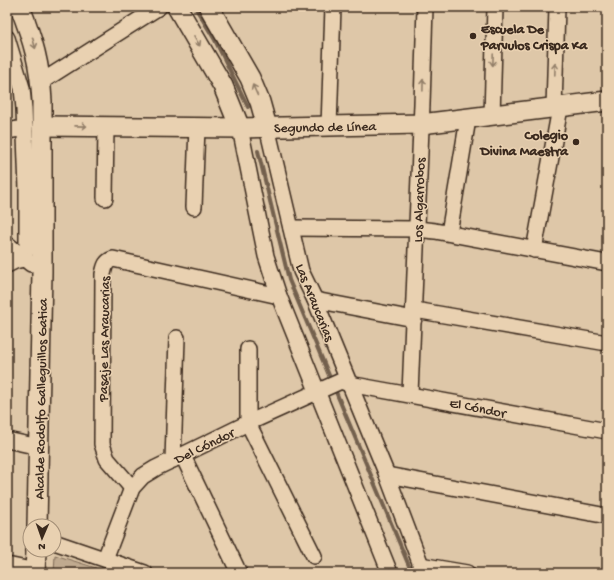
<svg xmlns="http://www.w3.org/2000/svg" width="614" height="580" font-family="'Gochi Hand',sans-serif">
<rect width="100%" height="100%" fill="#dec7a8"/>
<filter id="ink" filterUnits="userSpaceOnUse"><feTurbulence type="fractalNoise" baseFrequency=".025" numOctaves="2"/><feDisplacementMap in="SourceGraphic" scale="8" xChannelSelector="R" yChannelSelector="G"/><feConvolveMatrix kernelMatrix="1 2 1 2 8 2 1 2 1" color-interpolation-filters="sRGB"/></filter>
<g filter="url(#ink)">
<polygon fill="#c0aa8f" stroke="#7e6a56" points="55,555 96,568 94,573 54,573"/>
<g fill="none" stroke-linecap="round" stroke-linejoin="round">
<g stroke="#73604e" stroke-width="4">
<polyline points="195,7 215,40 248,107"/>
<polyline points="258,151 289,280 412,573"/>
</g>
<defs>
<g id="minor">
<polyline points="7,38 22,88 24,109 27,189 27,247 24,259"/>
<polyline points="41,82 159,7"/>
<polyline points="554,108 557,7"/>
<polyline points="492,116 495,7"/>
<polyline points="267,127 301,271 315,300 387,475 424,573"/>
<polyline points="329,127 333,7"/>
<polyline points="240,128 266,256 279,296 390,573"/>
<polyline points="7,131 25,128"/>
<polyline points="105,198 106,127"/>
<polyline points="194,207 197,127"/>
<polyline points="291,228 417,229 435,231 607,263"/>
<polyline points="449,233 468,119"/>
<polyline points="7,244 31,264"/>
<polyline points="534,250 560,108"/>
<polyline points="7,265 15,261 24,259"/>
<polyline points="315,300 414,319"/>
<polyline points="415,310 607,343"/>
<polyline points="248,349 248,423 314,556"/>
<polyline points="410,394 422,104 425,7"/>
<polyline points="7,440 39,447"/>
<polyline points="183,456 239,573"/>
<polyline points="173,460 177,338"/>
<polyline points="387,475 607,516"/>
<path d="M132,488l-25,-29 -5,-15 1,-170c2,-8 2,-12 10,-15l166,37"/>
<polyline points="54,542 145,573"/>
<polyline points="105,559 132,488 143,476 156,468 248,423 341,381 349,384 607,431"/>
<polyline points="7,565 36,571"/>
<polyline points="420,565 467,573"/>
</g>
<g id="tertiary">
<path d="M20,7c13,33 20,57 22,94v171l-5,254"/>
<polyline points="177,7 223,86 240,128"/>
<polyline points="209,7 250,78 260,102 267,127"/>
<polyline points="42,126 240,128 421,124 607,101"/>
<polyline points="35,573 36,550"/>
</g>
</defs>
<use href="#minor" stroke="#3b2a1e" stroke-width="18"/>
<use href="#tertiary" stroke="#3b2a1e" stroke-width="22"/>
<use href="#minor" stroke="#e9d1b1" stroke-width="15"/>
<use href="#tertiary" stroke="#e9d1b1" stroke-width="19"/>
</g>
<defs><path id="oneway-shaft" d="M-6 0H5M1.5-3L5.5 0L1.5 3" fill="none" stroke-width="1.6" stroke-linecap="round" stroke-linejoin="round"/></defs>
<g stroke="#927e68">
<use href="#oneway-shaft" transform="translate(197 41) rotate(60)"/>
<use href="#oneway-shaft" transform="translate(34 43) rotate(75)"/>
<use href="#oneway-shaft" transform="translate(493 60) rotate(92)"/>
<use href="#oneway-shaft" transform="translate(555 69) rotate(-88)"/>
<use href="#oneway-shaft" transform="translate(423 85) rotate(-89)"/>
<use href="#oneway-shaft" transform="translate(255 90) rotate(-114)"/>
<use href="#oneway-shaft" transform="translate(81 126) rotate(1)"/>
</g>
</g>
<g fill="#3b2a1e" stroke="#e9d1b1" stroke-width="1.5">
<circle cx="473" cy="36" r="4"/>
<circle cx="576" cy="142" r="4"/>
</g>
<g text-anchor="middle" stroke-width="3" stroke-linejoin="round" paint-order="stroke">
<g font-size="14" font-weight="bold" fill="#3b2a1e" stroke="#e9d1b1" text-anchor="start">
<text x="481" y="33">Escuela De<tspan x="481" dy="16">Parvulos Crispa Ka</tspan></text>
<text x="568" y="139" text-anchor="end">Colegio<tspan x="568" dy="16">Divina Maestra</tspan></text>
</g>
<g font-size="14" fill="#3b2a1e" stroke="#e9d1b1">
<text transform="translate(325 126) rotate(-1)" y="5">Segundo de Línea</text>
<text transform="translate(418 200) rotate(-88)" y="5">Los Algarrobos</text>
<text transform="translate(316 302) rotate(68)" y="5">Las Araucarias</text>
<text transform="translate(103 339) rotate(-89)" y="5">Pasaje Las Araucarias</text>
<text transform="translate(40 399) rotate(-89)" y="5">Alcalde Rodolfo Galleguillos Gatica</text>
<text transform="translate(478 407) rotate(11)" y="5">El Cóndor</text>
<text transform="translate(204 445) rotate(-26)" y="5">Del Cóndor</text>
</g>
</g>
<rect width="614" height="580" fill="none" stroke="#e9d1b1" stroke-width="24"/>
<rect x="12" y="12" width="590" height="556" fill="none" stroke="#3b2a1e" stroke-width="1.5" filter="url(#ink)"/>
<g transform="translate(42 538) rotate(182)"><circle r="19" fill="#e9d1b1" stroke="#a38e76"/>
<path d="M0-3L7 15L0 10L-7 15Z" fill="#3b2a1e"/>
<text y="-6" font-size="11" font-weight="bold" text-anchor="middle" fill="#3b2a1e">N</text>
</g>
</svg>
